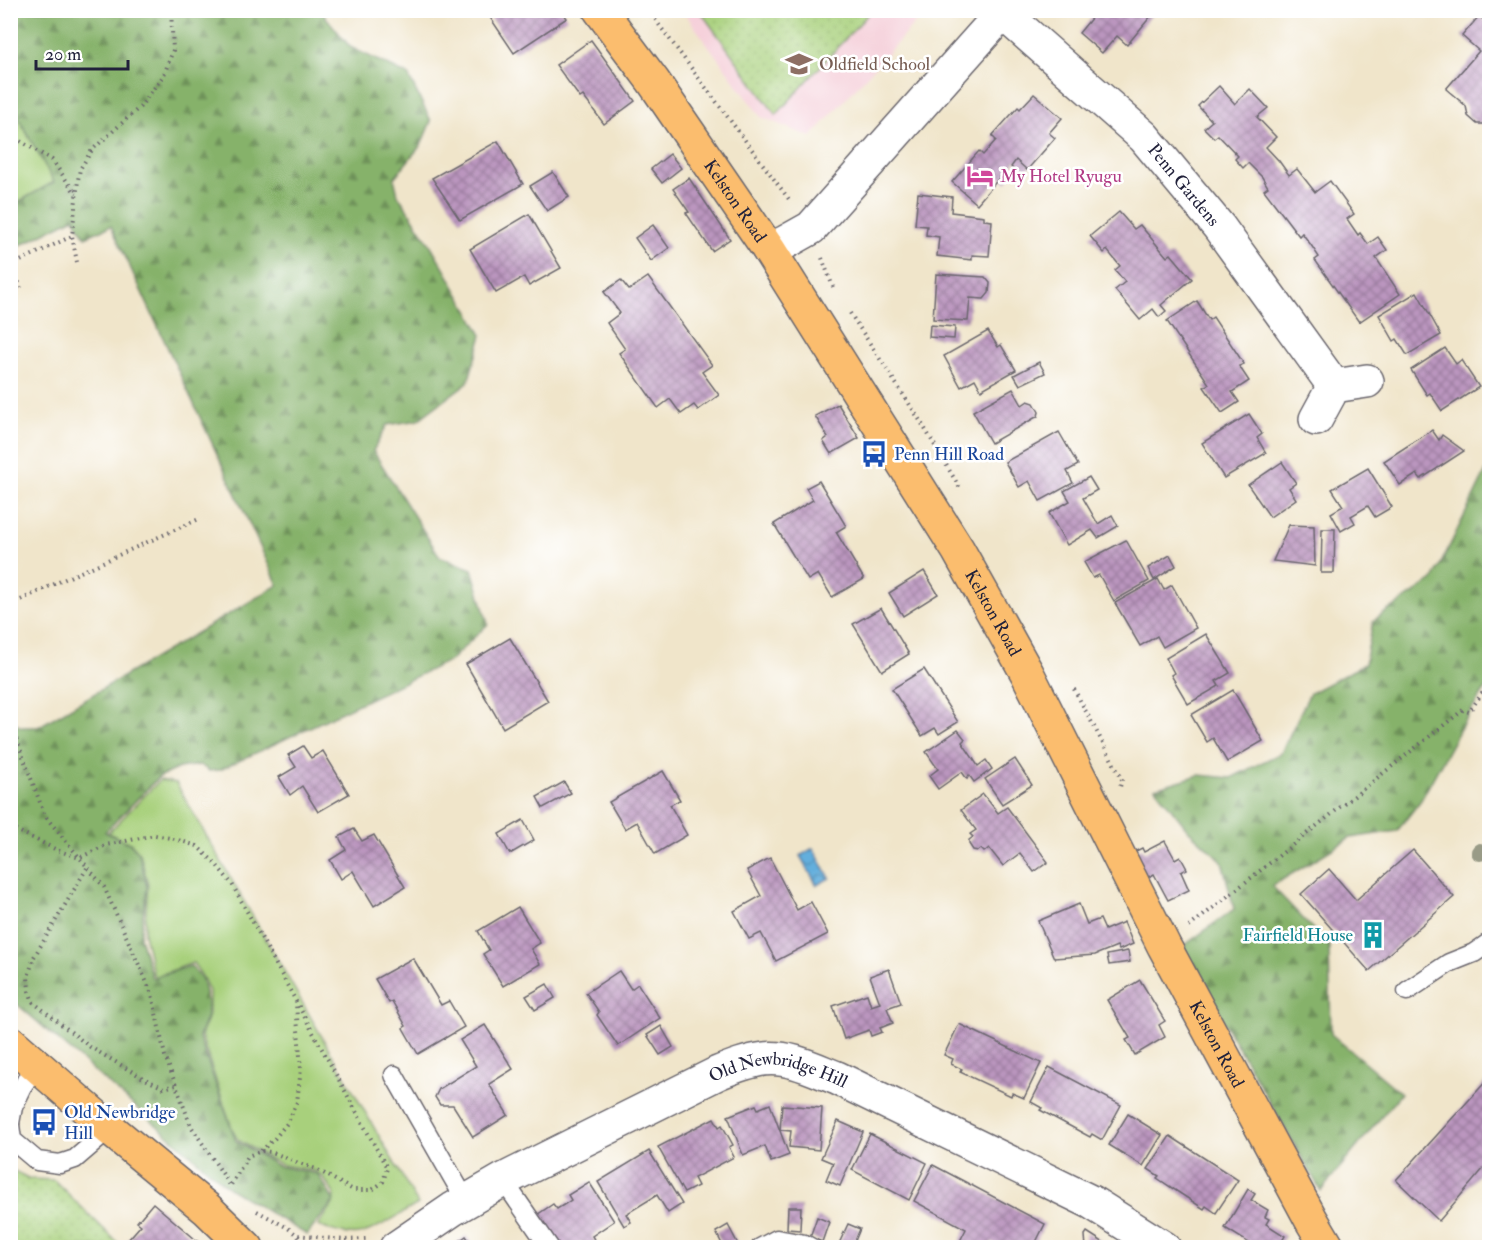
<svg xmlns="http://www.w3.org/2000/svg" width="1500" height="1258" font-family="'IM FELL Double Pica',serif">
<defs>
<pattern id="forest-firs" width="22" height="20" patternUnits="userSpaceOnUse" patternTransform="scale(1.5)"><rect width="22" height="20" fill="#86b26b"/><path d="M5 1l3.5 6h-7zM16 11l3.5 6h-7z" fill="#6d9059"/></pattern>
<pattern id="park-dots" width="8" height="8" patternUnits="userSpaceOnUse" patternTransform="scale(1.5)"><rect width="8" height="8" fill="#a8d07b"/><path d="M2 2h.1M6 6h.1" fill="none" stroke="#90b26b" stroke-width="1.8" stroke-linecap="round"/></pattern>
<pattern id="water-waves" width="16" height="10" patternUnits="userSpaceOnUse" patternTransform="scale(1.5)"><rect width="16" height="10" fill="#64afdd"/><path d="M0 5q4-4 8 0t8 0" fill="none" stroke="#528eb4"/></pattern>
<pattern id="building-cross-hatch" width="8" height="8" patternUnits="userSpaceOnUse" patternTransform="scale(1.5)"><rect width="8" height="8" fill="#bb96bf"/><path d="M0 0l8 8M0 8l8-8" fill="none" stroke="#987a9c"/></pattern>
</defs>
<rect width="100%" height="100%" fill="#fff"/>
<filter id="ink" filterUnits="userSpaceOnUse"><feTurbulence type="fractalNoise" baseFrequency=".0167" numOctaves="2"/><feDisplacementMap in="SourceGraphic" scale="12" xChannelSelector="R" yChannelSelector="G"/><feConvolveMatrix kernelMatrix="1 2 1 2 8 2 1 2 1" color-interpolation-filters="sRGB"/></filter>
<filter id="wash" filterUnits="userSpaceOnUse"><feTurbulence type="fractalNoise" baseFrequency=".008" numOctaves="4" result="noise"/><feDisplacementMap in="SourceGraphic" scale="24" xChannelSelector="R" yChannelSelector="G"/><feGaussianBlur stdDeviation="1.35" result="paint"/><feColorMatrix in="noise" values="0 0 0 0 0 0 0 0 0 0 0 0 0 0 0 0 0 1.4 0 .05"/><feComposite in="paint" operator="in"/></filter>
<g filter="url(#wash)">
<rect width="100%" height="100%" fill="#f0e5ca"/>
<polygon fill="#f5cfd9" points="683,11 926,11 811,137 761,117"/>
<g fill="#a8d07b" stroke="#65795b" stroke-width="1.5">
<polygon points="10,99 14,110 54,182 11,206"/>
<path d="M160,780l16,3 242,421c-14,8 -44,28 -59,30 -12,2 -29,-4 -41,-8l15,-22 1,-10 -11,-17 -8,-6 -32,-6 -13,-6 -32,-19 -5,-9 -32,-95 8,-22v-23l-7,-15 -9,-13 -39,14 -10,-43 4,-49 -8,-32 -9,-10 -23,-10z"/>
</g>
<g fill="url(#forest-firs)" stroke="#546a53" stroke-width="1.5">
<polygon points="11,10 321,11 350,47 408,75 431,121 421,145 394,178 398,195 430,244 482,335 468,382 418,420 387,425 373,451 440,557 472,569 488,624 451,660 220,770 209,771 200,765 179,768 159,777 105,832 129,843 139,853 147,887 140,937 152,978 191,966 202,979 207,1001 207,1016 199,1037 236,1141 278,1166 318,1174 334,1201 307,1235 230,1189 11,999 11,721 21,727 38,727 278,585 111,226 85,237 74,218 11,250 11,206 54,182 14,110 11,99"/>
<polygon points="1489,465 1489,684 1465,720 1421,800 1397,831 1350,838 1272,886 1329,946 1331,1034 1401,1093 1321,1191 1181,948 1234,909 1222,861 1188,830 1155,788 1199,775 1231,778 1281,753 1310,693 1365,664 1373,621 1433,580"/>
</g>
<g fill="url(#park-dots)" stroke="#65795b" stroke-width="1.5">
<polygon points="700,11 871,11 776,115"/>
<polygon points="10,1169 30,1179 54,1180 122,1247 11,1247"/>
</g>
<polygon fill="url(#water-waves)" stroke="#43688c" stroke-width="1.5" points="813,848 830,878 817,885 800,856"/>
<g id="blocks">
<g fill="url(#building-cross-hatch)">
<polygon points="485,10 526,10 527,12 530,10 561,10 567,18 514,53"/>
<polygon points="1098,10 1156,10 1127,45 1117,36 1102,53 1079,33"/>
<polygon points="1479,16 1490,25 1490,124 1477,124 1468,116 1466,106 1446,89 1479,51 1462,36"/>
<polygon points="591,40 635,101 604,124 583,96 580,98 556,65"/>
<polygon points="1219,86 1235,104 1250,89 1268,108 1257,117 1276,137 1266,147 1279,161 1289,175 1297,169 1315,192 1330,181 1354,214 1347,219 1358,235 1360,233 1368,244 1378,237 1387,250 1376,258 1400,294 1359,322 1315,260 1319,257 1311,245 1302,233 1299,236 1264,190 1268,187 1262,177 1248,163 1243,168 1235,159 1238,156 1218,135 1214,138 1204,128 1212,121 1198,106"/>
<polygon points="1034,94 1062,118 1049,133 1055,138 1027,170 1016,160 1011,167 1015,171 1006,182 1001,176 977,204 952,182 979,151 983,155 996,140 992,136 1018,107 1020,109"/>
<polygon points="498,141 523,184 460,220 432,178"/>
<polygon points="670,154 681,168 662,183 651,169"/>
<polygon points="553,172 569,197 547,211 530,186"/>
<polygon points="689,178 730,239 712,251 686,213 689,212 673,189"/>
<polygon points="918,193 952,197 951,212 984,216 984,220 992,221 989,256 972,255 972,260 937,256 939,237 926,235 927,226 915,225"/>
<polygon points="1119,212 1134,229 1140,225 1167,257 1171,254 1192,279 1161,305 1166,311 1159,317 1153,309 1140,320 1115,290 1125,282 1115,270 1120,266 1107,250 1104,253 1090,236"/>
<polygon points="529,214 561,268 529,286 524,277 496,293 470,249"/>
<polygon points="653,225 669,248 651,261 635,238"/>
<polygon points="936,274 985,277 990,283 989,293 984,299 970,298 968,321 933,319"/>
<polygon points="648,277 712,365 702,372 719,395 698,410 694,405 681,414 670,399 658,408 619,353 625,349 607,323 620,313 604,292 621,280 629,290"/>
<polygon points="1417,292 1441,335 1407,355 1397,339 1394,341 1379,315"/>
<polygon points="1197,301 1209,320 1213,317 1244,364 1239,366 1249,381 1232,392 1239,402 1222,413 1204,387 1209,384 1167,321"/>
<polygon points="930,325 955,327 954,339 929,337"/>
<polygon points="988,331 998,347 1001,345 1016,370 981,390 975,379 961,387 944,356"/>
<polygon points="1445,348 1456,364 1461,360 1479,387 1442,411 1430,393 1427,395 1411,370"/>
<polygon points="1039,362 1045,373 1020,385 1014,375"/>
<polygon points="1013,389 1022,405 1028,401 1034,403 1039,412 1038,416 991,443 973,411"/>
<polygon points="838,404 859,438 831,454 823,441 828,437 815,416"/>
<polygon points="1249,414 1262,434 1257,438 1266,453 1224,478 1202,443"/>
<polygon points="1432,430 1439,440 1442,435 1464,451 1421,479 1417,474 1400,485 1384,461"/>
<polygon points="1059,432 1078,465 1067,471 1073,483 1040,501 1029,481 1019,487 1005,462"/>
<polygon points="1282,462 1296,483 1289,488 1296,499 1270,517 1248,485"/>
<polygon points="1368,468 1392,507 1375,517 1368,506 1351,516 1355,523 1341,531 1331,513 1343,506 1332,489"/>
<polygon points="1089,477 1097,490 1083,498 1098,524 1112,515 1118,526 1098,538 1092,530 1067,545 1049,513 1070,501 1064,491"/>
<polygon points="819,481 846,526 836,532 864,579 832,597 818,574 808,580 774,524 813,500 806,488"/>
<polygon points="1289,525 1314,526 1315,566 1273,561"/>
<polygon points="1322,529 1335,529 1334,573 1321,573"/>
<polygon points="1126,540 1149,581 1114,601 1099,575 1093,578 1084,562"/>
<polygon points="1170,555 1176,566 1154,580 1148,568"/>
<polygon points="924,571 938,594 903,616 889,593"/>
<polygon points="1158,579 1164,590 1172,585 1196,628 1163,647 1157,636 1140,646 1115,603"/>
<polygon points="881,608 909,654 882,671 853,624"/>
<polygon points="1206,634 1230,673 1216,681 1219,686 1188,704 1171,675 1174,673 1166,658"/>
<polygon points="510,638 548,701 503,728 466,664"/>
<polygon points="924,669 958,722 939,734 935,728 922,736 892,689"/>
<polygon points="1233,690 1263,741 1227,762 1213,738 1207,742 1191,715"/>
<polygon points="958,730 965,739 962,742 978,766 986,760 992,769 974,782 969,775 967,779 962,772 938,789 929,776 938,769 926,752"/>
<polygon points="303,746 311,758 323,751 349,794 318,812 302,786 290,795 279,777 296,767 288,755"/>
<polygon points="1015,759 1032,785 1002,804 985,779"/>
<polygon points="663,771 680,800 670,805 687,835 655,854 637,822 625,829 609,802"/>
<polygon points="564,782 571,793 543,808 537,797"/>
<polygon points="983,794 998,813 1007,807 1048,862 1034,872 1020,853 1003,866 989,848 984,852 981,849 978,851 973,850 969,844 969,840 973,837 970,834 976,830 961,810"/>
<polygon points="523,820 534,840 510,854 499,834"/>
<polygon points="354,829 362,841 374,835 405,887 374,906 353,871 341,879 330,860 346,850 339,837"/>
<polygon points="1165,841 1175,859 1180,856 1187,869 1181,872 1189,890 1168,900 1154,874 1145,879 1132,853 1142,848 1144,852"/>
<polygon points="1413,850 1454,897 1369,971 1301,894 1329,869 1356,900"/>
<polygon points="770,858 797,910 811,902 828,934 776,961 761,933 749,939 734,911 761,896 747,870"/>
<polygon points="1079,904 1087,924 1100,919 1105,930 1124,922 1133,944 1119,950 1117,946 1095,955 1054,958 1038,921"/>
<polygon points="518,907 540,943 531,949 540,964 503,986 483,954 489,950 478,931"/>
<polygon points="1128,951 1130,962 1109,965 1107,955"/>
<polygon points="413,958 441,1005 449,1001 464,1027 418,1054 403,1028 406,1026 392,1001 389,1003 375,979"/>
<polygon points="889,969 901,1003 887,1008 893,1023 880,1028 882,1032 871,1036 869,1030 844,1039 833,1006 867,994 871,1006 880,1003 870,976"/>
<polygon points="619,971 631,989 638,984 660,1018 618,1046 597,1015 599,1012 586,993"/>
<polygon points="1140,980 1165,1021 1159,1025 1165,1037 1135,1055 1126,1040 1130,1038 1107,1000"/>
<polygon points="547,984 555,998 535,1010 526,996"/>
<polygon points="959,1024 1041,1063 1024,1098 1012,1093 1011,1096 960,1072 962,1069 951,1064 953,1059 944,1055"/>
<polygon points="485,1025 513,1069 489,1084 508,1115 473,1137 453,1105 440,1105 435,1097 439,1089 476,1066 460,1040"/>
<polygon points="661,1026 673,1047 660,1055 647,1035"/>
<polygon points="1049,1067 1121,1105 1102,1140 1092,1134 1090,1137 1066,1124 1040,1110 1042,1108 1031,1102"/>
<polygon points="1490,1077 1490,1161 1439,1221 1396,1180"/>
<polygon points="770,1104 789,1155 771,1162 765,1146 743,1155 728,1116 756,1105 758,1109"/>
<polygon points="782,1105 822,1108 819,1150 789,1147 791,1131 780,1130"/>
<polygon points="1128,1114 1162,1135 1143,1166 1109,1145"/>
<polygon points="714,1118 719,1127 722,1125 733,1145 729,1147 734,1157 694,1178 698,1186 684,1193 658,1147"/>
<polygon points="838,1121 863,1132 840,1186 826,1180 833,1163 821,1158"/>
<polygon points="870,1134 927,1163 909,1200 852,1170"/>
<polygon points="1170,1136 1238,1180 1216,1213 1206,1206 1204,1209 1181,1194 1157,1178 1159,1176 1148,1169"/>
<polygon points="649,1151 682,1204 668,1213 657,1195 626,1214 631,1222 624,1226 598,1182"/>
<polygon points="933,1165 1045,1224 1033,1248 1002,1248 992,1242 989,1248 963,1248 958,1245 966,1229 914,1201"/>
<polygon points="589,1182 614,1221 592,1236 599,1248 584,1248 581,1242 573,1248 554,1248 534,1217 553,1204 557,1209 565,1204 571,1200 568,1195"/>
<polygon points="1248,1189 1255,1194 1251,1200 1268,1210 1265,1217 1269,1219 1266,1224 1285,1236 1278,1248 1257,1248 1225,1228"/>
<polygon points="153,1203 203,1246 202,1248 134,1248 127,1241 141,1225 137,1222"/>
<polygon points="788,1207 801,1207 800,1230 787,1229"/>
<polygon points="817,1217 829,1222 822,1242 810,1237"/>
<polygon points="848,1224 860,1229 852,1248 837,1248"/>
<polygon points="728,1225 740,1248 724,1248 716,1232"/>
<polygon points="1087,1232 1112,1248 1086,1248 1085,1235"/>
<polygon points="466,1236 474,1248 450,1248"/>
</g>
</g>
</g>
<g filter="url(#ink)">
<use href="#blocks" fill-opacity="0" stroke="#6a666d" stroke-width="1.5"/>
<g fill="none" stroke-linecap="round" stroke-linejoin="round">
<defs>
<g id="service">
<polyline points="1407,991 1449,963 1474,953 1490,942"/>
<polyline points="394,1075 466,1201"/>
<polyline points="10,1123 13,1107 34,1064"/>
<polyline points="10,1125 12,1140 37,1161 60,1164 75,1159 110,1129"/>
<polyline points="503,1180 550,1248"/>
<polyline points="760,1248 777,1239 805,1244 812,1248"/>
</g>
<g id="minor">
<path id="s1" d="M1003,13l141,124 75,90 115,159"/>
<polyline points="1316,419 1334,386 1367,381"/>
<path id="s2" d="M396,1248l57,-39 50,-29 215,-107c15,-6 30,-12 46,-14 25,-3 50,10 73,19l254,124 73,46"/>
</g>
<polyline id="tertiary" points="769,250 786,242 811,228 1005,10"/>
<g id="primary">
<path id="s3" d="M600,10l53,71 116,169 189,300 69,123 137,273 148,275 16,27"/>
<polyline points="10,1042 110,1129 207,1209 247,1248"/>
</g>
</defs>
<use href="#service" stroke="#6a666d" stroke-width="21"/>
<use href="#minor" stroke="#6a666d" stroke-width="36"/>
<use href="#tertiary" stroke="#6a666d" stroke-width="36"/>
<use href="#primary" stroke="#6a666d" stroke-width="36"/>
<g stroke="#6a666d" stroke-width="4" stroke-dasharray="1.5 4.5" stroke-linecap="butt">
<polyline points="648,10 791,202"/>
<polyline points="10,135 52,160 76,194"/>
<polyline points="822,258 833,287"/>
<polyline points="77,262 72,236 78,180 80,169 92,150 140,107 164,75 173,50 171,10"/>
<polyline points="12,265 21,288"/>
<polyline points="10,266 72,236"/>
<polyline points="850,313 921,422 961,490"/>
<polyline points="10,605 65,579 199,519"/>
<polyline points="1074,689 1122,779 1120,787"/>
<polyline points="10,729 15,735 45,816 104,887 152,994 165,1056 191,1126 230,1185"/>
<polyline points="10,827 57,850 79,858 106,845 155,835 175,839 197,846 215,863 232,884 387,1168 383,1182 372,1190 353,1190 316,1169 296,1162 272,1152 261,1151 248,1156 231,1185"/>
<polyline points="87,868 34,957 28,977 29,991 33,1002 90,1047 143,1078 164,1088 176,1085"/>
<polyline points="1189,927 1463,710 1469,712 1490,682"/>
<polyline points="261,1151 275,1138 288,1122 297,1102 301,1069 296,1004"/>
<polyline points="257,1211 288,1228 297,1235 344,1240 366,1239"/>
<polyline points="298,1236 308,1248"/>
</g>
<use href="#service" stroke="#fff" stroke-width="18"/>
<use href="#minor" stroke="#fff" stroke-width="33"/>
<use href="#tertiary" stroke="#fff" stroke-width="33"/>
<use href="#primary" stroke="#fbbd6e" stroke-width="33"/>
</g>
<circle fill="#999b87" cx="1480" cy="852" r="9"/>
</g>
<defs>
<symbol id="school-bare" viewBox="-9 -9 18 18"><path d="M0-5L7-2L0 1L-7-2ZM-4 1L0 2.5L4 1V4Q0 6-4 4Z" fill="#8d6e63" stroke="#fff" stroke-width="2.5" paint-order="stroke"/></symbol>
<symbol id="hotel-bare" viewBox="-9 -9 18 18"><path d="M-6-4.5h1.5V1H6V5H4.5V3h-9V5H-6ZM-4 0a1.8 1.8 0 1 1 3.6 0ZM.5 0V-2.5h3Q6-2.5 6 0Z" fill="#d1479c" stroke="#fff" stroke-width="2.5" paint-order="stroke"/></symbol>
<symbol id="bus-bare" viewBox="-9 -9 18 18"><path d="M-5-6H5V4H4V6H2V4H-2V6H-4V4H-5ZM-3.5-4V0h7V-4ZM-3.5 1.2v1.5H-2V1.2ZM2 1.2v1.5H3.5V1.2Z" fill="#1a4fb4" stroke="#fff" stroke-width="2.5" paint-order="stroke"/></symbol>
<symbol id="building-bare" viewBox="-9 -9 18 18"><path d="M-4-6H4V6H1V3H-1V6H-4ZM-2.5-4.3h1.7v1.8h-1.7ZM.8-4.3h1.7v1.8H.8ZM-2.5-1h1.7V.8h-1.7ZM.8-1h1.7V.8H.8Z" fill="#0f9aa8" stroke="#fff" stroke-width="2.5" paint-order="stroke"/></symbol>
</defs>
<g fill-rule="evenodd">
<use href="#school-bare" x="780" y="45" width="38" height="38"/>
<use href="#hotel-bare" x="961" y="157" width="38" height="38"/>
<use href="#bus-bare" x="855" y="435" width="38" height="38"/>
<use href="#building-bare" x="1354" y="916" width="38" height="38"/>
<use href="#bus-bare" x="25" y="1103" width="38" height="38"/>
</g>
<g text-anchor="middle" stroke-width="5" stroke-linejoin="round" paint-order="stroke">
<g font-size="18" fill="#785e54" stroke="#fff" text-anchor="start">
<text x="819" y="70">Oldfield School</text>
</g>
<g font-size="18" fill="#b23c85" stroke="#fff" text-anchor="start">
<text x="1000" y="182">My Hotel Ryugu</text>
</g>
<g font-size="18" fill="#22223b" stroke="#fff">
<text dy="6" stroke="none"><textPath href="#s1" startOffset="250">Penn Gardens</textPath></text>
<text dy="6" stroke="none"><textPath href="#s3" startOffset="234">Kelston Road</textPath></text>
<text dy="6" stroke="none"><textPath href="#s3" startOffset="720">Kelston Road</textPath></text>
<text dy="6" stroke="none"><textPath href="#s3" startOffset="1206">Kelston Road</textPath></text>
<text dy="6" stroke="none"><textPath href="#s2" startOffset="430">Old Newbridge Hill</textPath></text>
</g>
<g font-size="18" fill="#164399" stroke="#fff" text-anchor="start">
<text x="894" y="460">Penn Hill Road</text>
<text x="64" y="1118">Old Newbridge<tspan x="64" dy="21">Hill</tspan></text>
</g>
<g font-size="18" fill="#0d838f" stroke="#fff" text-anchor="end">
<text x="1353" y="941">Fairfield House</text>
</g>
</g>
<rect width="1500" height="1258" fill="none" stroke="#fff" stroke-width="36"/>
<path d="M36 60v9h92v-9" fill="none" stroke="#22223b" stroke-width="3"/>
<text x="45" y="60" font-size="18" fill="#22223b" stroke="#ffffff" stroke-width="4.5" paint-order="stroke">20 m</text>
</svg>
